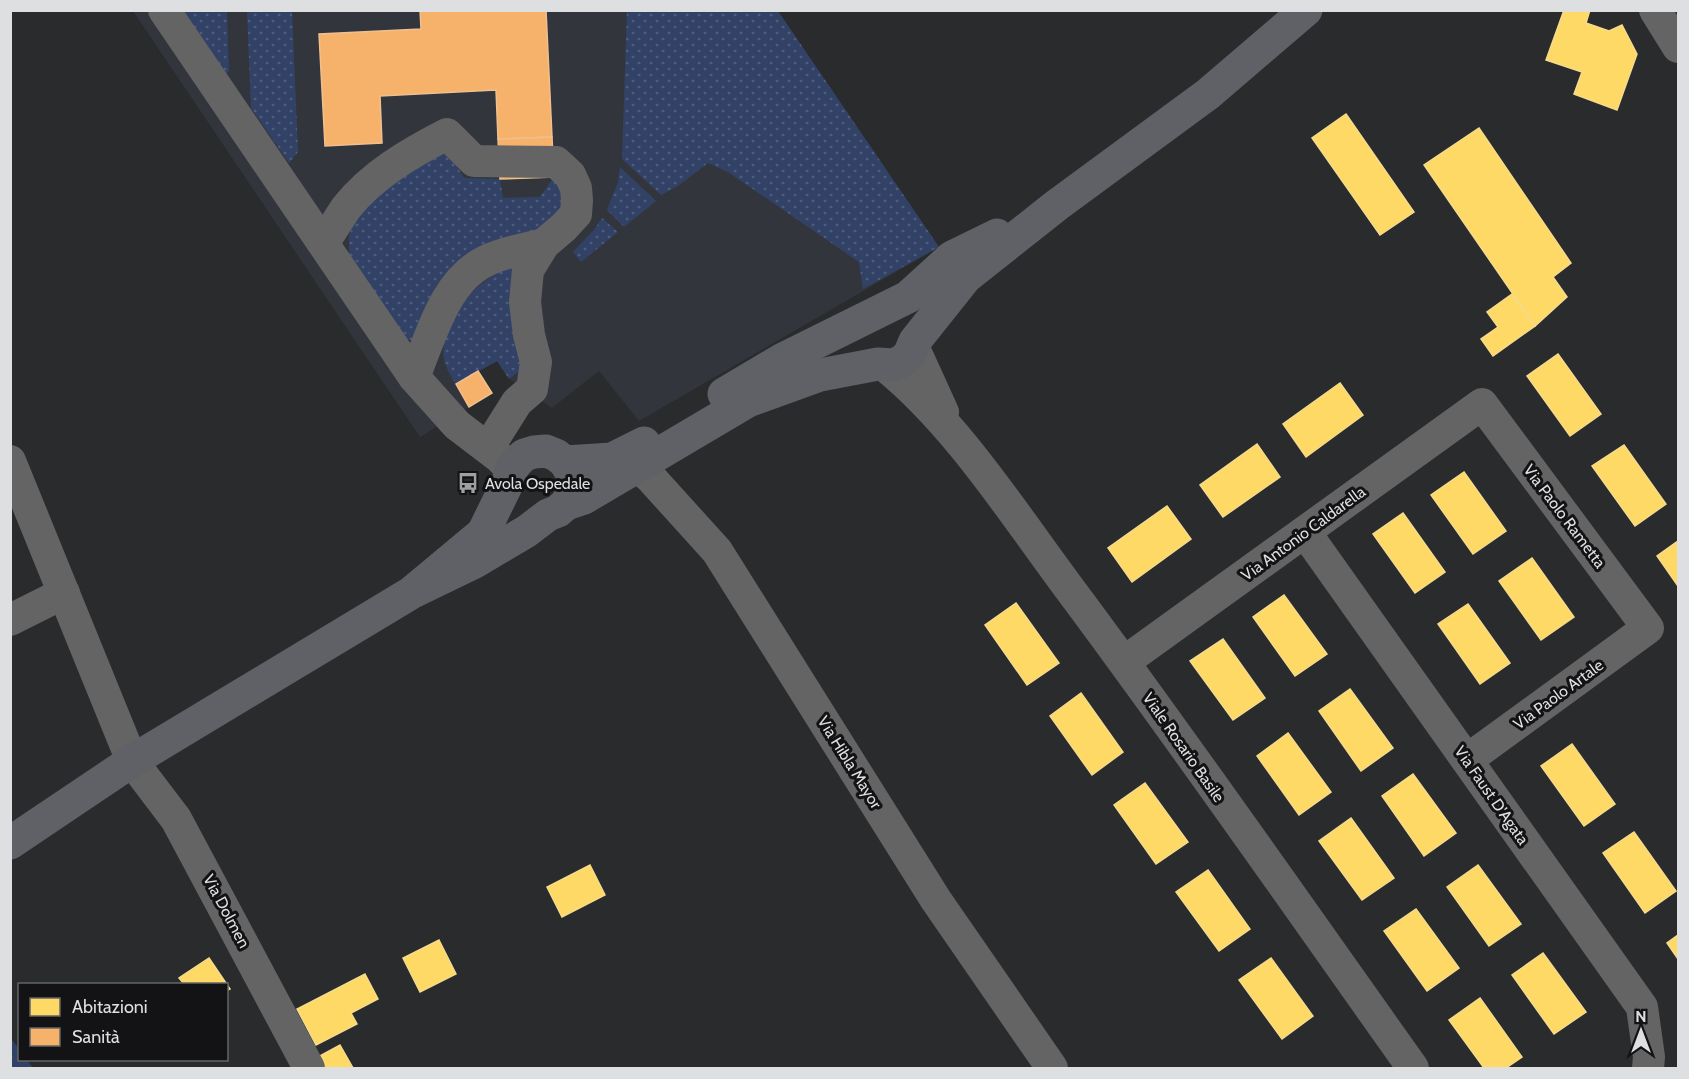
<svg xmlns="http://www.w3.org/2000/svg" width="1689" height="1079" font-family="Cabin,sans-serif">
<defs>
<pattern id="grass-tufts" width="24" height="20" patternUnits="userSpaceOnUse" patternTransform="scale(1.5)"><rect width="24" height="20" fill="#324267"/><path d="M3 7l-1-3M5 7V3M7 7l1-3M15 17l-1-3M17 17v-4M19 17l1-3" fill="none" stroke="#4f5d7c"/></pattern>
<pattern id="park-dots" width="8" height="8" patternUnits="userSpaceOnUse" patternTransform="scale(1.5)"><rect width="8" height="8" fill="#324267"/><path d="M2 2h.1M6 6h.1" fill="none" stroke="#4f5d7c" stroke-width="1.8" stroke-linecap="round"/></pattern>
</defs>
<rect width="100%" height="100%" fill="#2a2b2d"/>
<polygon fill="#32353c" points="133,11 778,11 939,247 639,421 599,371 552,408 509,379 497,361 479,371 492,393 420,437"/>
<polygon fill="url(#grass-tufts)" points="10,1037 19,1049 20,1060 27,1060 33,1068 11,1068"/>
<g fill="url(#park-dots)">
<polygon points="179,11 227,11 229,71 222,78"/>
<polygon points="247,11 292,11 298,152 289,163 251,108"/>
<polygon points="627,11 778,11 939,247 863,289 859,262 728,172 708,163 678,186 661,195 622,159"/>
<polygon points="445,147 464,178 500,179 503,198 540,197 554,177 569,202 418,334 411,340 403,339 349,257 349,235 363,202"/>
<polygon points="620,167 656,201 624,227 607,210 618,182"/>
<polygon points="602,218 618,232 581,262 573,252 594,230"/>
<path d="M514,265l15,99 -20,15 -12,-18 -41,23c-5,-7 -10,-16 -12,-25 -7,-40 36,-82 70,-94z"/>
</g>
<g fill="#ffd966" stroke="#f5db8b" stroke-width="1.5">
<polygon points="1564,10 1590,10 1586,23 1609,31 1622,25 1637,54 1617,110 1574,94 1582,72 1546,60"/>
<polygon points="1346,114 1414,212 1380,235 1312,138"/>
<polygon points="1479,128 1571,263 1553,277 1567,297 1535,326 1424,165"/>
<polygon points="1512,294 1535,326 1493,356 1481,339 1498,327 1487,312"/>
<polygon points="1558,354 1601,414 1570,436 1527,376"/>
<polygon points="1340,383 1363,415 1306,457 1283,424"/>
<polygon points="1257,444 1280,477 1223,517 1200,485"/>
<polygon points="1624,445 1666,504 1635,526 1592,466"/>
<polygon points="1464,472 1506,531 1473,554 1431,495"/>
<polygon points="1167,506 1191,539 1132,582 1108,548"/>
<polygon points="1403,513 1445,572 1415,593 1373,534"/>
<polygon points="1678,541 1678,586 1657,556"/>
<polygon points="1532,558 1574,617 1541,640 1499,581"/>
<polygon points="1284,595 1327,654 1295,676 1253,617"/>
<polygon points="1016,603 1059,663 1027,685 985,625"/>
<polygon points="1468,604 1510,663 1480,684 1438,624"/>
<polygon points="1223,639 1265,698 1233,720 1190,661"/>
<polygon points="1350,689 1393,748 1361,771 1319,711"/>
<polygon points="1081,693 1123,752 1092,775 1050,716"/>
<polygon points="1288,733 1331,792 1299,815 1257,756"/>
<polygon points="1572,744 1615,804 1584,826 1541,766"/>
<polygon points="1413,774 1456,833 1424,856 1382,796"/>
<polygon points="1145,783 1188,842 1156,864 1114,805"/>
<polygon points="1351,818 1394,878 1362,900 1319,841"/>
<polygon points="1634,832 1676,891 1645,913 1603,853"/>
<polygon points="590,865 605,895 562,917 547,887"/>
<polygon points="1478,865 1521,924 1489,946 1447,887"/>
<polygon points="1208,870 1250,929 1219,951 1176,892"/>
<polygon points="1416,909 1459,968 1427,991 1384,931"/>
<polygon points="1678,935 1678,959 1667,943"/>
<polygon points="439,940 456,974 420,992 403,958"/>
<polygon points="1543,953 1586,1012 1554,1034 1512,975"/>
<polygon points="209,958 230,989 226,991 226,984 184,984 179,978"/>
<polygon points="1271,958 1313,1016 1282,1039 1239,980"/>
<polygon points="365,974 378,999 351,1013 357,1024 316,1045 297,1009"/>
<polygon points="1480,998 1522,1057 1506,1068 1484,1068 1449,1020"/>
<polygon points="340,1045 353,1068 322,1068 316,1058"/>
</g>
<g fill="#f6b26b" stroke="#efc08e" stroke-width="1.5">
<polygon points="420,10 546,10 552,137 498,139 496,90 380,96 382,143 325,146 319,34 421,29"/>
<polygon points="552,137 554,177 500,179 498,139"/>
<polygon points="478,371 492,393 469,407 456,384"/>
</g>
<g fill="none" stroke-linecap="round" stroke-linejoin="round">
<g stroke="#646465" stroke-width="32">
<polyline points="164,10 414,377 457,425 499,457 503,461"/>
<polyline points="1655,10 1678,47"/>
<path d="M323,243c8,-11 15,-23 23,-35 26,-33 64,-55 101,-74l27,27 82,1 14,13 6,13 1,12 -1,14 -12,13 -20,17 -16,26 -3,32 4,33 7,27 -4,27 -15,13 -29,46"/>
<polyline points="913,346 943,412"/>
<path d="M884,365c73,59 129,148 185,223 118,158 230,320 344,480"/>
<path d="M414,377c17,-40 30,-96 72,-116 18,-9 39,-12 58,-17"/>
<polyline points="10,461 132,761 176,819 309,1068"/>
<polyline points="637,466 650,477 717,551 936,900 1052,1068"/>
<polyline points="1305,532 1642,1007 1649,1057 1648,1068"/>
<polyline points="10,620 64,593"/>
<polyline points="1124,662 1482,404 1648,628 1467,760"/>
</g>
<g stroke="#606166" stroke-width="33">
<polyline points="724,394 783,359 908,297 952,257 997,235"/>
<polyline points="565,462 612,459 644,443"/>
<polyline points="566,504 584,498 748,401 820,375 878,364 893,365 902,361 909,355 915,341 966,277 1057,205 1208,94 1306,10"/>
<polyline points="10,843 132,761 411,593 473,563 527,531 548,515 558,511 566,504 572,494 574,483 571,472 565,462 556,455 546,451 534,452 524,455 516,463 510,472 508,482 483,533 411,593"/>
</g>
</g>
<defs>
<symbol id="bus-bare" viewBox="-9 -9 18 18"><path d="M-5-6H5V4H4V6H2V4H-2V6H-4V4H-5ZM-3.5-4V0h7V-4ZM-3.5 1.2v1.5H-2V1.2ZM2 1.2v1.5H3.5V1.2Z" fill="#9fa0a2" stroke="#131315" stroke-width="2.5" paint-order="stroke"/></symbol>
</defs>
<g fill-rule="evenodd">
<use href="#bus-bare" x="453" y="468" width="30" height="30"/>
</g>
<g text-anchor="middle" stroke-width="6" stroke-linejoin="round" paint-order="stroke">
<g font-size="16" fill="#dedfe1" stroke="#131315" text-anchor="start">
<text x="485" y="489">Avola Ospedale</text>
</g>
<g font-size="16" fill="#dedfe1" stroke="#131315">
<text transform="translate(1565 516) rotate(53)" y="6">Via Paolo Rametta</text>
<text transform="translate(1303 533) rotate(-36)" y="6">Via Antonio Caldarella</text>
<text transform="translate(1558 694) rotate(-36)" y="6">Via Paolo Artale</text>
<text transform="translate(1184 747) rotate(55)" y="6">Viale Rosario Basile</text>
<text transform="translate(850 762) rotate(58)" y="6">Via Hibla Mayor</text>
<text transform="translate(1492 795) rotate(55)" y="6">Via Faust D'Agata</text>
<text transform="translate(227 911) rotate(62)" y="6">Via Dolmen</text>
</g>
</g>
<rect width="1689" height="1079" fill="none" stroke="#dedfe1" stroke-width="24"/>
<rect x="18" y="983" width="210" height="78" fill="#131315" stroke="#646567" stroke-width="1.5"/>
<rect x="30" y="998" width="30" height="18" fill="#ffd966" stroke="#646567" stroke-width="1.5"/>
<text x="72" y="1013" font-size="18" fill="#dedfe1">Abitazioni</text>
<rect x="30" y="1028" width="30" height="18" fill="#f6b26b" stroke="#646567" stroke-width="1.5"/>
<text x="72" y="1043" font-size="18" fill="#dedfe1">Sanità</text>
<g transform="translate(1641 1031)" stroke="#131315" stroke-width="4.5" paint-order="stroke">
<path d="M0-4.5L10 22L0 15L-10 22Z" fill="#dedfe1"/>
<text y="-9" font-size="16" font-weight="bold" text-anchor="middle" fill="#dedfe1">N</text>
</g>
</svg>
